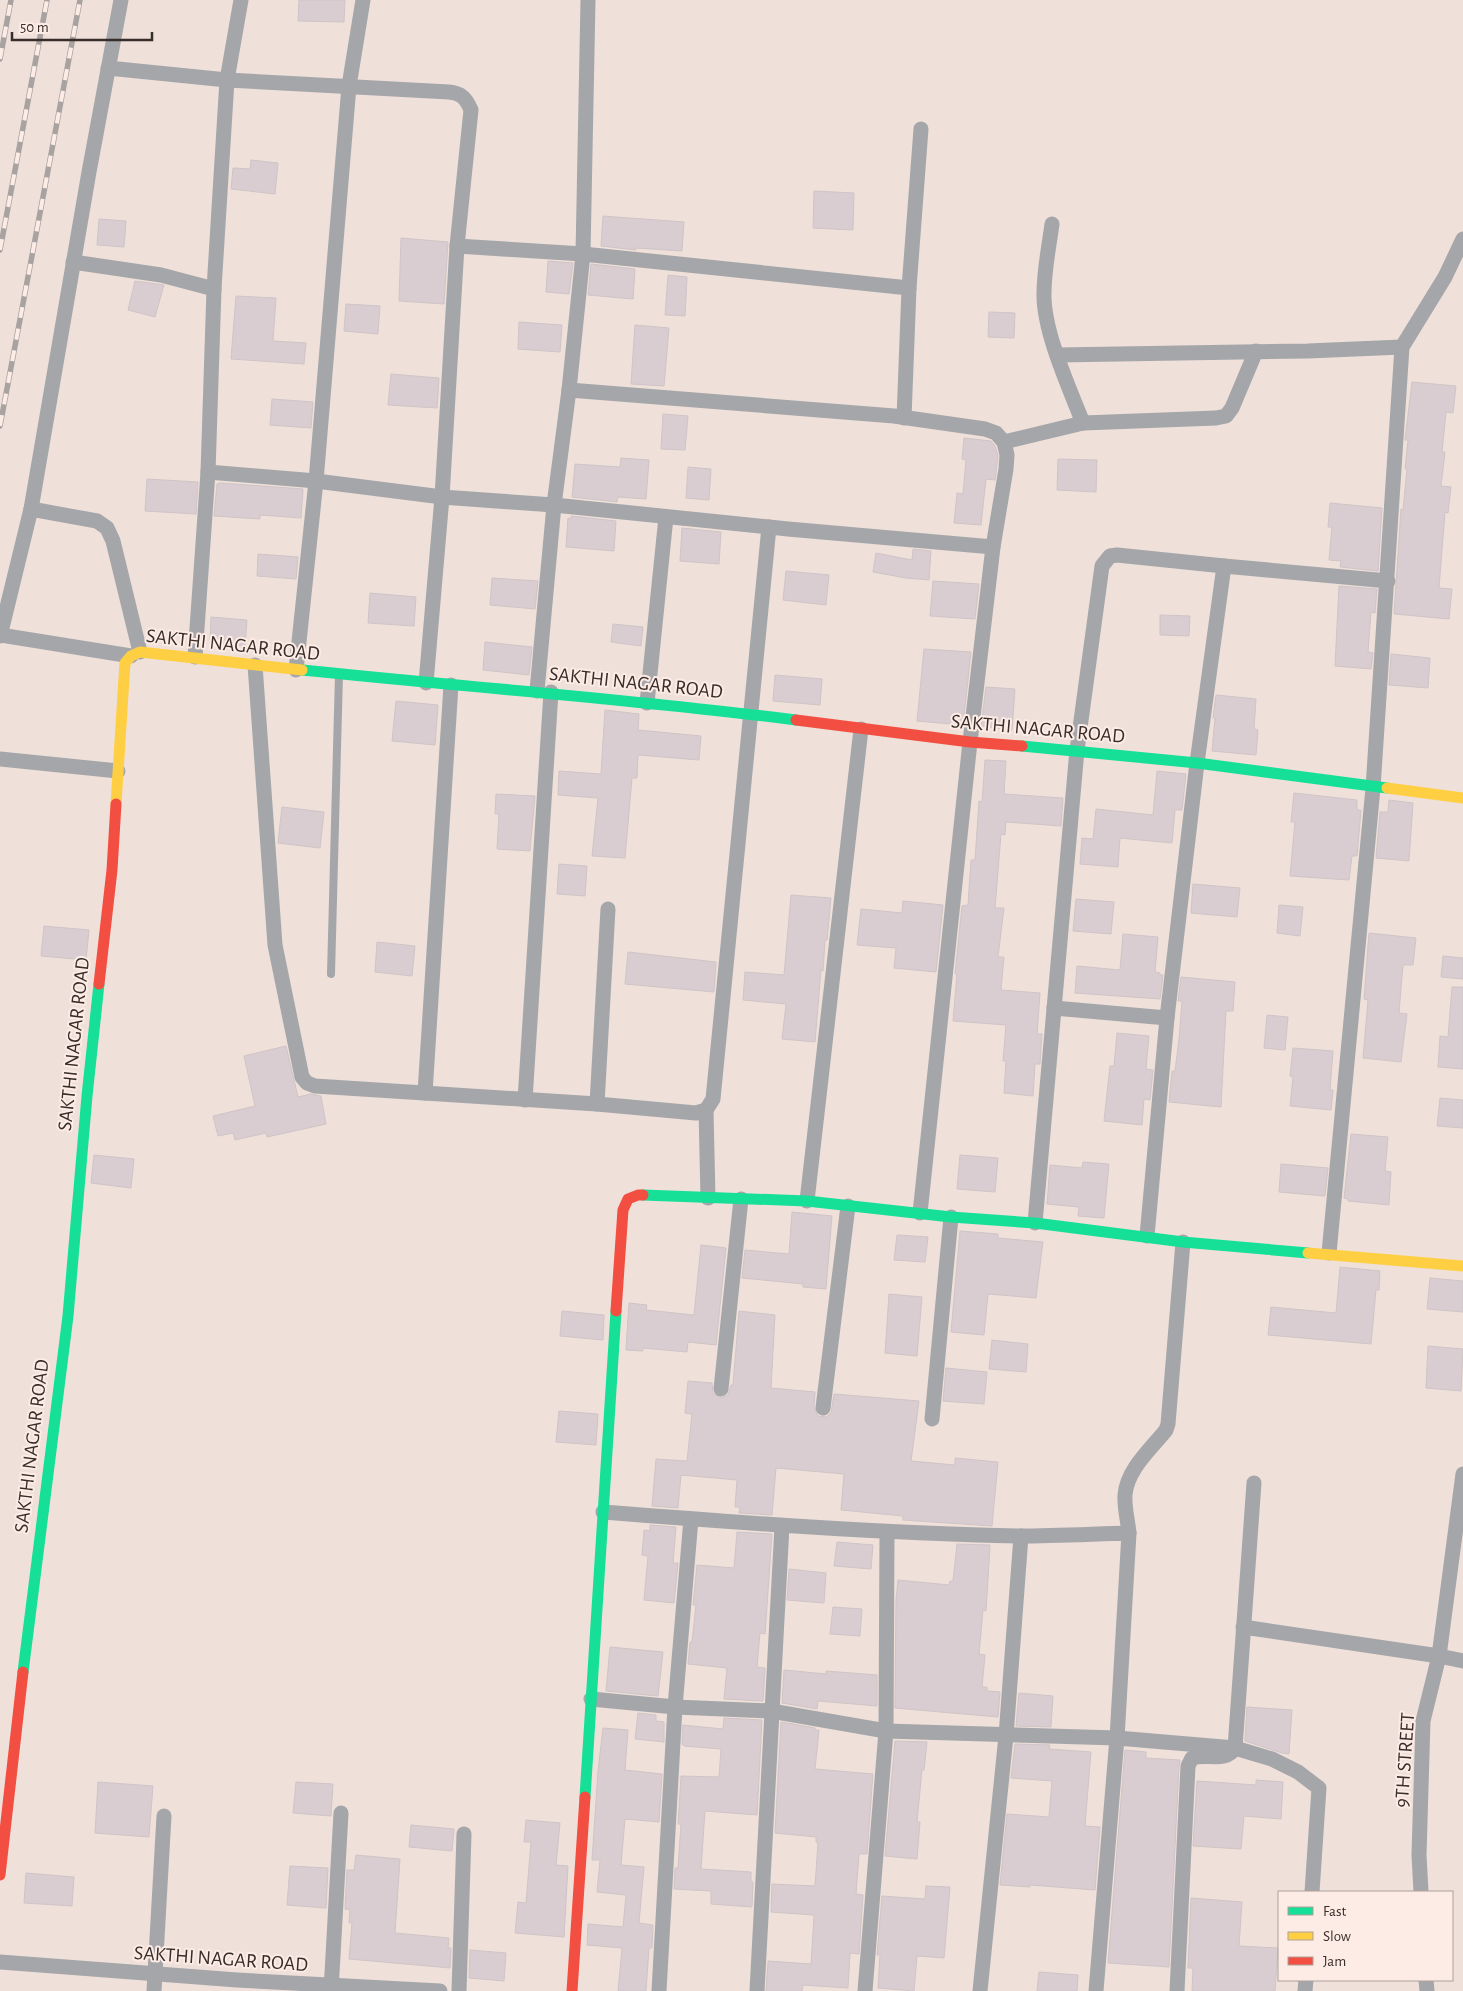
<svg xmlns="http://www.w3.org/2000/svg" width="1463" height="1991" font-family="'Alegreya Sans',sans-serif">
<rect width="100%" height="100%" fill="#efe0da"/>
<g fill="#d9cdd1" stroke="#cfc4c6">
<polygon points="299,0 345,0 344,22 298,21"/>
<polygon points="251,160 278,163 275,194 231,189 233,168 250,169"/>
<polygon points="814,191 854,193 853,230 813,228"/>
<polygon points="603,216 684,222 682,251 636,248 636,250 601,246"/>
<polygon points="99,219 126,221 124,247 97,245"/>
<polygon points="401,238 448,242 444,304 399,301"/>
<polygon points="548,261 573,263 569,294 546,292"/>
<polygon points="591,264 635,269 633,299 588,295"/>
<polygon points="668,275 687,277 685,316 665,315"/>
<polygon points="135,281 164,285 155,317 128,310"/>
<polygon points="236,296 276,298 273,341 306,343 304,364 231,359"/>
<polygon points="346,304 380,306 378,334 344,331"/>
<polygon points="989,312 1015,313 1014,338 988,337"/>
<polygon points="519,322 562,325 560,352 518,349"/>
<polygon points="635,325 669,328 664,386 631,384"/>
<polygon points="391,374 439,378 437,408 388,405"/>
<polygon points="1412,382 1456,386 1453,413 1446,412 1442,452 1445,452 1441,486 1451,487 1448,513 1445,512 1439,588 1452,589 1449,619 1394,614 1401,509 1403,510 1407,469 1405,469 1408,440 1405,440"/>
<polygon points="272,399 313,402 311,428 270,425"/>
<polygon points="663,414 688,416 685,450 661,449"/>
<polygon points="964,438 991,441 995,446 998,456 995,480 986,479 981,525 954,523 957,493 963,494 966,460 962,459"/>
<polygon points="621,458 649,460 646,499 618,497 617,502 572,497 575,464 620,467"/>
<polygon points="1058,459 1097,460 1096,492 1057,490"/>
<polygon points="688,467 711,469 709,500 686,498"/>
<polygon points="147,479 198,482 196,514 145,511"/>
<polygon points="221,483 303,489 301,518 260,515 260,519 214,516 217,484"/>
<polygon points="1330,503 1382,508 1378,571 1340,567 1341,561 1329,560 1332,527 1328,527"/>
<polygon points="571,516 616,521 614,551 566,547 568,518 571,519"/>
<polygon points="682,528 721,532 719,564 680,561"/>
<polygon points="913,549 931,551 929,580 906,578 873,572 876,553 912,560"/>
<polygon points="258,554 298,557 296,579 257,576"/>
<polygon points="786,571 829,575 826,605 783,600"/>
<polygon points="492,578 538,581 535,609 490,605"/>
<polygon points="933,581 979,584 975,619 930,616"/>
<polygon points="1339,586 1377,589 1375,613 1371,612 1368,652 1373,653 1371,669 1335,666"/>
<polygon points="370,593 416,597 414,626 368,623"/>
<polygon points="1160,615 1190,616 1189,636 1160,635"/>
<polygon points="211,617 247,620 245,646 210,644"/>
<polygon points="613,624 643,627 641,646 611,642"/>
<polygon points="485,642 532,647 529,675 483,670"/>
<polygon points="924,649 971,652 963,725 917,721"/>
<polygon points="1391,654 1430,658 1428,688 1389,685"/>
<polygon points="775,675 822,679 820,705 773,701"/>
<polygon points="986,687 1015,689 1012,730 981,726"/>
<polygon points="1216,695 1256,699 1254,729 1258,730 1256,755 1212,751 1215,718 1213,718"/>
<polygon points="396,701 438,705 435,745 392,741"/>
<polygon points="605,710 639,714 638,730 701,736 699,760 638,755 637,778 632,778 625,858 592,856 598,798 558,795 559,771 601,774"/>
<polygon points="985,760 1006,761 1004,794 1063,798 1061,826 1006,822 1005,835 1001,834 995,908 1004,908 998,957 1004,957 1001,990 1040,993 1037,1034 1042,1034 1040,1064 1035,1064 1033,1096 1004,1093 1006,1061 1003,1061 1006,1025 953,1021 957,974 955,974 962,906 968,905 971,860 975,860 979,801 982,802"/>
<polygon points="1157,771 1186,774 1182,810 1175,810 1172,843 1120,838 1118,867 1080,864 1082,838 1093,839 1096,809 1153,815"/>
<polygon points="1294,793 1357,800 1357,810 1361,810 1357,856 1352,856 1349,880 1290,876 1295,822 1291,822"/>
<polygon points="496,794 535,796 530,851 497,849 499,814 495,814"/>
<polygon points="1389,800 1413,803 1409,861 1376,858 1380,812 1388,812"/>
<polygon points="282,807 324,812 320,848 278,843"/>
<polygon points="559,864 587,866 585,896 557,894"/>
<polygon points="1193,884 1240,888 1237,917 1191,913"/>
<polygon points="791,895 831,898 827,940 825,940 823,971 821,970 815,1042 782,1039 786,1004 743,1000 745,972 784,975"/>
<polygon points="1076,899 1114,902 1111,934 1073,931"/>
<polygon points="903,901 943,905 936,972 894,968 896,948 857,945 861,909 902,913"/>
<polygon points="1279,905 1303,907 1300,936 1277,933"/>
<polygon points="44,926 89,930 86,960 41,956"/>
<polygon points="1369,933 1416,938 1413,965 1403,965 1399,1013 1407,1014 1401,1062 1363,1058 1368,1000 1364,999"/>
<polygon points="1123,934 1158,937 1155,972 1160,973 1160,975 1163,975 1160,999 1075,993 1077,966 1120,970"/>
<polygon points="377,942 415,946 412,976 375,972"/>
<polygon points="628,952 716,962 714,992 625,984"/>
<polygon points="1443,956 1463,958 1463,979 1441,977"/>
<polygon points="1181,977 1235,982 1233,1011 1226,1011 1221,1107 1169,1102 1172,1071 1175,1071 1179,1039 1182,1001 1178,1001"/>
<polygon points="1452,987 1463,987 1463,1069 1438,1067 1440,1036 1448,1037"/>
<polygon points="1267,1015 1288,1017 1285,1050 1264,1048"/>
<polygon points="1117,1033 1149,1036 1146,1069 1153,1070 1150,1100 1144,1099 1142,1125 1104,1121 1110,1066 1114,1066"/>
<polygon points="286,1046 298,1097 311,1094 321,1096 326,1124 267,1137 266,1133 235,1140 233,1133 218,1136 213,1116 255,1106 244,1056"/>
<polygon points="1293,1048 1333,1051 1330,1090 1333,1090 1331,1110 1290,1106 1293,1077 1290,1076"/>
<polygon points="1440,1098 1463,1100 1463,1128 1437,1126"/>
<polygon points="1351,1134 1388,1137 1385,1171 1391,1172 1389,1205 1348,1201 1348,1199 1344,1198"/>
<polygon points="94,1155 134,1159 131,1188 91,1183"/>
<polygon points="960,1155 998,1158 995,1192 957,1189"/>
<polygon points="1083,1162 1109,1164 1104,1218 1078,1216 1079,1207 1047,1204 1050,1165 1082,1168"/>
<polygon points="1281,1164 1328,1168 1325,1196 1279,1192"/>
<polygon points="792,1212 832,1216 826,1289 803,1287 803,1284 742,1278 745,1250 789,1254"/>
<polygon points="960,1231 998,1234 998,1238 1043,1242 1036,1298 988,1294 984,1335 951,1332"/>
<polygon points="897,1235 928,1237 925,1262 894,1260"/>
<polygon points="701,1245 726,1248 716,1345 688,1342 687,1352 643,1348 643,1351 626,1350 629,1303 647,1305 646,1310 694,1315"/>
<polygon points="1340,1267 1380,1271 1379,1290 1376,1290 1371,1344 1268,1335 1271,1307 1336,1313"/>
<polygon points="1430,1278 1463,1281 1463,1312 1427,1309"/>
<polygon points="889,1294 922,1297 917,1356 885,1353"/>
<polygon points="562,1311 604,1315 603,1340 560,1336"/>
<polygon points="739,1311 775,1315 771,1388 815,1392 814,1407 818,1416 826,1417 831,1413 834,1394 919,1401 911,1461 955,1465 955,1458 998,1462 992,1526 903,1520 903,1516 841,1510 844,1474 776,1468 772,1515 739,1513 740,1507 735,1507 737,1480 681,1475 678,1508 652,1506 656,1459 687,1461 692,1414 685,1413 688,1381 712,1383 713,1393 721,1398 728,1395 731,1385 733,1385"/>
<polygon points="992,1340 1028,1344 1026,1372 989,1369"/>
<polygon points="1428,1346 1463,1349 1461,1391 1426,1388"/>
<polygon points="946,1368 987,1372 984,1404 943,1401"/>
<polygon points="559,1411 598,1414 596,1445 556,1442"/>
<polygon points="650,1525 676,1527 673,1563 678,1563 674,1603 644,1600 648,1556 642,1555 644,1530 650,1531"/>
<polygon points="737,1532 772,1534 765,1634 760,1633 757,1667 765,1668 763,1701 724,1699 727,1668 688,1664 690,1642 692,1642 696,1605 693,1605 697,1565 734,1568"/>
<polygon points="837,1542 873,1545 871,1569 834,1566"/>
<polygon points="957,1544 990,1545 986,1611 983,1610 979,1654 985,1655 982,1687 987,1687 987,1691 1000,1692 998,1717 895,1708 896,1600 898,1580 949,1585 950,1581 953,1581"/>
<polygon points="789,1569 826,1573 824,1603 787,1600"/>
<polygon points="833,1607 862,1609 860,1636 830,1634"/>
<polygon points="610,1647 663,1652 658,1696 606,1691"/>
<polygon points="784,1670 826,1674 826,1671 877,1675 877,1706 818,1701 817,1709 782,1703"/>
<polygon points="1019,1693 1053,1696 1051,1727 1016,1726"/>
<polygon points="1247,1707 1292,1710 1289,1754 1282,1753 1245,1741"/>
<polygon points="638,1713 656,1715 656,1721 664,1722 664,1742 635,1739"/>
<polygon points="724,1718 762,1720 757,1815 705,1811 701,1869 751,1872 751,1882 753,1882 752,1907 711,1904 711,1891 674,1889 675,1868 678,1868 681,1824 678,1824 681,1776 719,1777 721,1749 684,1746 682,1744 683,1725 723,1729"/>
<polygon points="781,1722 815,1728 815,1730 819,1730 815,1769 873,1774 867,1854 859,1854 856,1894 863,1895 859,1954 850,1953 848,1988 803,1985 802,1991 766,1991 768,1961 811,1964 814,1917 813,1915 771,1912 772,1884 815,1886 818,1843 816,1842 816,1837 775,1833"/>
<polygon points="603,1728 628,1730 625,1770 662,1774 659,1822 625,1819 621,1865 644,1867 639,1923 653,1925 652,1948 649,1948 646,1991 618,1991 622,1948 587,1945 588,1924 623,1927 626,1895 597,1892 600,1860 592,1860 598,1771"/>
<polygon points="895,1741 927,1742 924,1770 922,1770 917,1822 920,1822 917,1859 885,1856"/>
<polygon points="1015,1744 1050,1745 1049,1749 1091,1752 1085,1826 1100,1827 1095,1890 1030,1885 1030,1887 1000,1885 1007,1814 1049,1817 1052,1781 1011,1778"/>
<polygon points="1125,1750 1146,1752 1146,1758 1180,1760 1179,1766 1169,1967 1108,1963"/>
<polygon points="1256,1780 1283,1782 1281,1819 1244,1816 1241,1849 1193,1846 1197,1781 1256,1785"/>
<polygon points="98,1782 153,1786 149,1837 95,1833"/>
<polygon points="296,1782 333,1784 331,1816 293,1813"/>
<polygon points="526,1820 560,1823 556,1865 568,1866 564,1937 515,1933 518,1902 526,1903 531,1842 524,1842"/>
<polygon points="411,1825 454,1829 452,1851 409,1847"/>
<polygon points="356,1855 400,1859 395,1933 449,1938 448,1948 451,1948 450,1968 349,1959 352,1923 349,1923 350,1910 345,1909 347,1870 354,1870"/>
<polygon points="290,1866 328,1868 326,1908 287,1905"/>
<polygon points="26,1873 74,1877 72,1906 24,1903"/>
<polygon points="926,1886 950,1887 944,1958 917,1956 914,1991 878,1988 880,1955 877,1955 882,1896 925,1899"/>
<polygon points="1191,1898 1242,1902 1239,1946 1278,1948 1275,1991 1192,1991 1193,1968 1188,1968"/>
<polygon points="470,1950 506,1953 504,1981 469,1978"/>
<polygon points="1039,1972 1078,1975 1077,1991 1037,1991"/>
</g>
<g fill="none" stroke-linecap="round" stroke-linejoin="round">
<polyline stroke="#a5a6a9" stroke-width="8" points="331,974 339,674"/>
<g stroke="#a5a6a9" stroke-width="15">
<path d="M108,68l119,12 222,12c12,1 17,6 22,18l-14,136 -15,251 -16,186"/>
<path d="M1052,224c-3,23 -8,46 -8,69 -1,38 25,94 39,130"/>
<polyline points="457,246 583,254 909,288"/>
<polyline points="73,262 161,275 214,289"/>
<polyline points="1057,355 1308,351 1402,347"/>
<polyline points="569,390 894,416 985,429 996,433 1004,442 1007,455 1006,469 993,547 970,742 920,1213"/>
<polyline points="904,418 909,288 921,129"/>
<polyline points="1004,442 1083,423 1216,418 1226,416 1232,408 1256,351"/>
<polyline points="208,472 316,481 442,497 554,505 788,529 993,547"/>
<polyline points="31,509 97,521 107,528 113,541 140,652"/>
<polyline points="0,635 131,656"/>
<polyline points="0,636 31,509 89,172 121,0"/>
<polyline points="195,657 208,472 214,289 227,80 241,0"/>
<polyline points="255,665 275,945 302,1077 307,1083 315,1086 597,1104 696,1113 706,1110 713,1099 769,527"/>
<polyline points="296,670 316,481 349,86 363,0"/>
<polyline points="537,691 554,505 569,390 583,254 588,0"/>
<polyline points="647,703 666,517"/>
<polyline points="0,759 118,771"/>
<polyline points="1054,1008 1167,1018"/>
<polyline points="425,1093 451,685"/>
<polyline points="525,1100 551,692"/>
<polyline points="597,1104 608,909"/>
<polyline points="706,1110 708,1198"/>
<polyline points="807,1201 861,729"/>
<polyline points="1035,1223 1077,750 1102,566 1110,556 1117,555 1224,566"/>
<polyline points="1147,1236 1167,1018 1197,763 1224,566 1388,581"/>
<polyline points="1329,1253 1373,788 1402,347 1445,277 1463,239"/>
<polyline points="721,1389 741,1199"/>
<polyline points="823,1408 848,1206"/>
<polyline points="932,1419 951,1217"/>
<path d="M603,1512c139,11 277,21 416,24 37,0 73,-2 110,-3l-12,205 -21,253"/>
<path d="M1129,1533c-1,-12 -5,-26 -4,-38 2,-26 26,-46 41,-65l2,-6 15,-182"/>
<polyline points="1243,1627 1439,1656 1463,1474"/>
<polyline points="591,1699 675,1707 771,1711 886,1731 1117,1738 1235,1748 1272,1759 1298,1772 1319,1788 1312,1892"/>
<polyline points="1421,1892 1419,1855 1423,1721 1439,1656 1463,1661"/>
<polyline points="0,1962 237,1980 440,1991"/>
<polyline points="1426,1980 1427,1991"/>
<polyline points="154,1991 164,1816"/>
<polyline points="331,1991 341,1813"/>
<polyline points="459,1991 464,1834"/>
<polyline points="659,1991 675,1707 691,1519"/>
<polyline points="757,1991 782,1526"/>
<polyline points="865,1991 886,1731 887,1532"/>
<polyline points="980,1991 1006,1736 1021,1536"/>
<path d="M1177,1991l11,-225 4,-8c15,-5 34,5 43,-10l19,-265"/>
<polyline points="1305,1991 1306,1980"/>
</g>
<g stroke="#16e098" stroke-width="11">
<path d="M302,670c164,17 330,29 494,50"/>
<polyline points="1022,746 1197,763 1387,788"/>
<polyline points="643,1195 807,1201 951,1217 1035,1223 1183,1242 1308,1253"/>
<polyline points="23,1672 68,1316 87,1096 99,984"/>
<polyline points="585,1797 616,1311"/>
</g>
<g stroke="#ffcf43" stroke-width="11">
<polyline points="1387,788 1463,798"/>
<polyline points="116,804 125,663 131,656 140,652 302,670"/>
<polyline points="1308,1253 1463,1266"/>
</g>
<g stroke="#f24e42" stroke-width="11">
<polyline points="796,720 970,742 1022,746"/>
<polyline points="99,984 112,870 116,804"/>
<polyline points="616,1311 623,1210 628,1199 638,1195 643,1195"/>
<polyline points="0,1875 23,1672"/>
<polyline points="572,1991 585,1797"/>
</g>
<defs>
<g id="rail">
<polyline points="0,59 11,0"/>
<polyline points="0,250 47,0"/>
<polyline points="0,426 80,0"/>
</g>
</defs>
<use href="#rail" stroke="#a8a2a1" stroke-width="5.5"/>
<use href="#rail" stroke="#fdece5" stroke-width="4" stroke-dasharray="11" stroke-linecap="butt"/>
</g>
<g text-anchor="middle" stroke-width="4" stroke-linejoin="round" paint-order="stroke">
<g font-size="20" fill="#372d29" stroke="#fdece5">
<text transform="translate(233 644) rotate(6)" y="7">SAKTHI NAGAR ROAD</text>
<text transform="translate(636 682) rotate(6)" y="7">SAKTHI NAGAR ROAD</text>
<text transform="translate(1038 728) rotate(5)" y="7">SAKTHI NAGAR ROAD</text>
<text transform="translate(73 1044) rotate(-84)" y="7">SAKTHI NAGAR ROAD</text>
<text transform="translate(31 1446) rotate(-83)" y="7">SAKTHI NAGAR ROAD</text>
<text transform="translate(1404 1760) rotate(-86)" y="7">9TH STREET</text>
<text transform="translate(221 1958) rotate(4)" y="7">SAKTHI NAGAR ROAD</text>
</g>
</g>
<rect x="1278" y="1891" width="175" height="90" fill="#fdece5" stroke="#aea09a"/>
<rect x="1288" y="1907" width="25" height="8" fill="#16e098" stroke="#aea09a"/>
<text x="1323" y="1916" font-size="15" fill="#372d29">Fast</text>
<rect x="1288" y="1932" width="25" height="8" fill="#ffcf43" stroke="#aea09a"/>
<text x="1323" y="1941" font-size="15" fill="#372d29">Slow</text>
<rect x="1288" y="1957" width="25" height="8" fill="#f24e42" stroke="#aea09a"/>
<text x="1323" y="1966" font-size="15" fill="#372d29">Jam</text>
<path d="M12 32v8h140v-8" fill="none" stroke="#372d29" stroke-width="2.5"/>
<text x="20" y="32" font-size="15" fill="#372d29" stroke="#fdece5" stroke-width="4" paint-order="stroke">50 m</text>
</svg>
